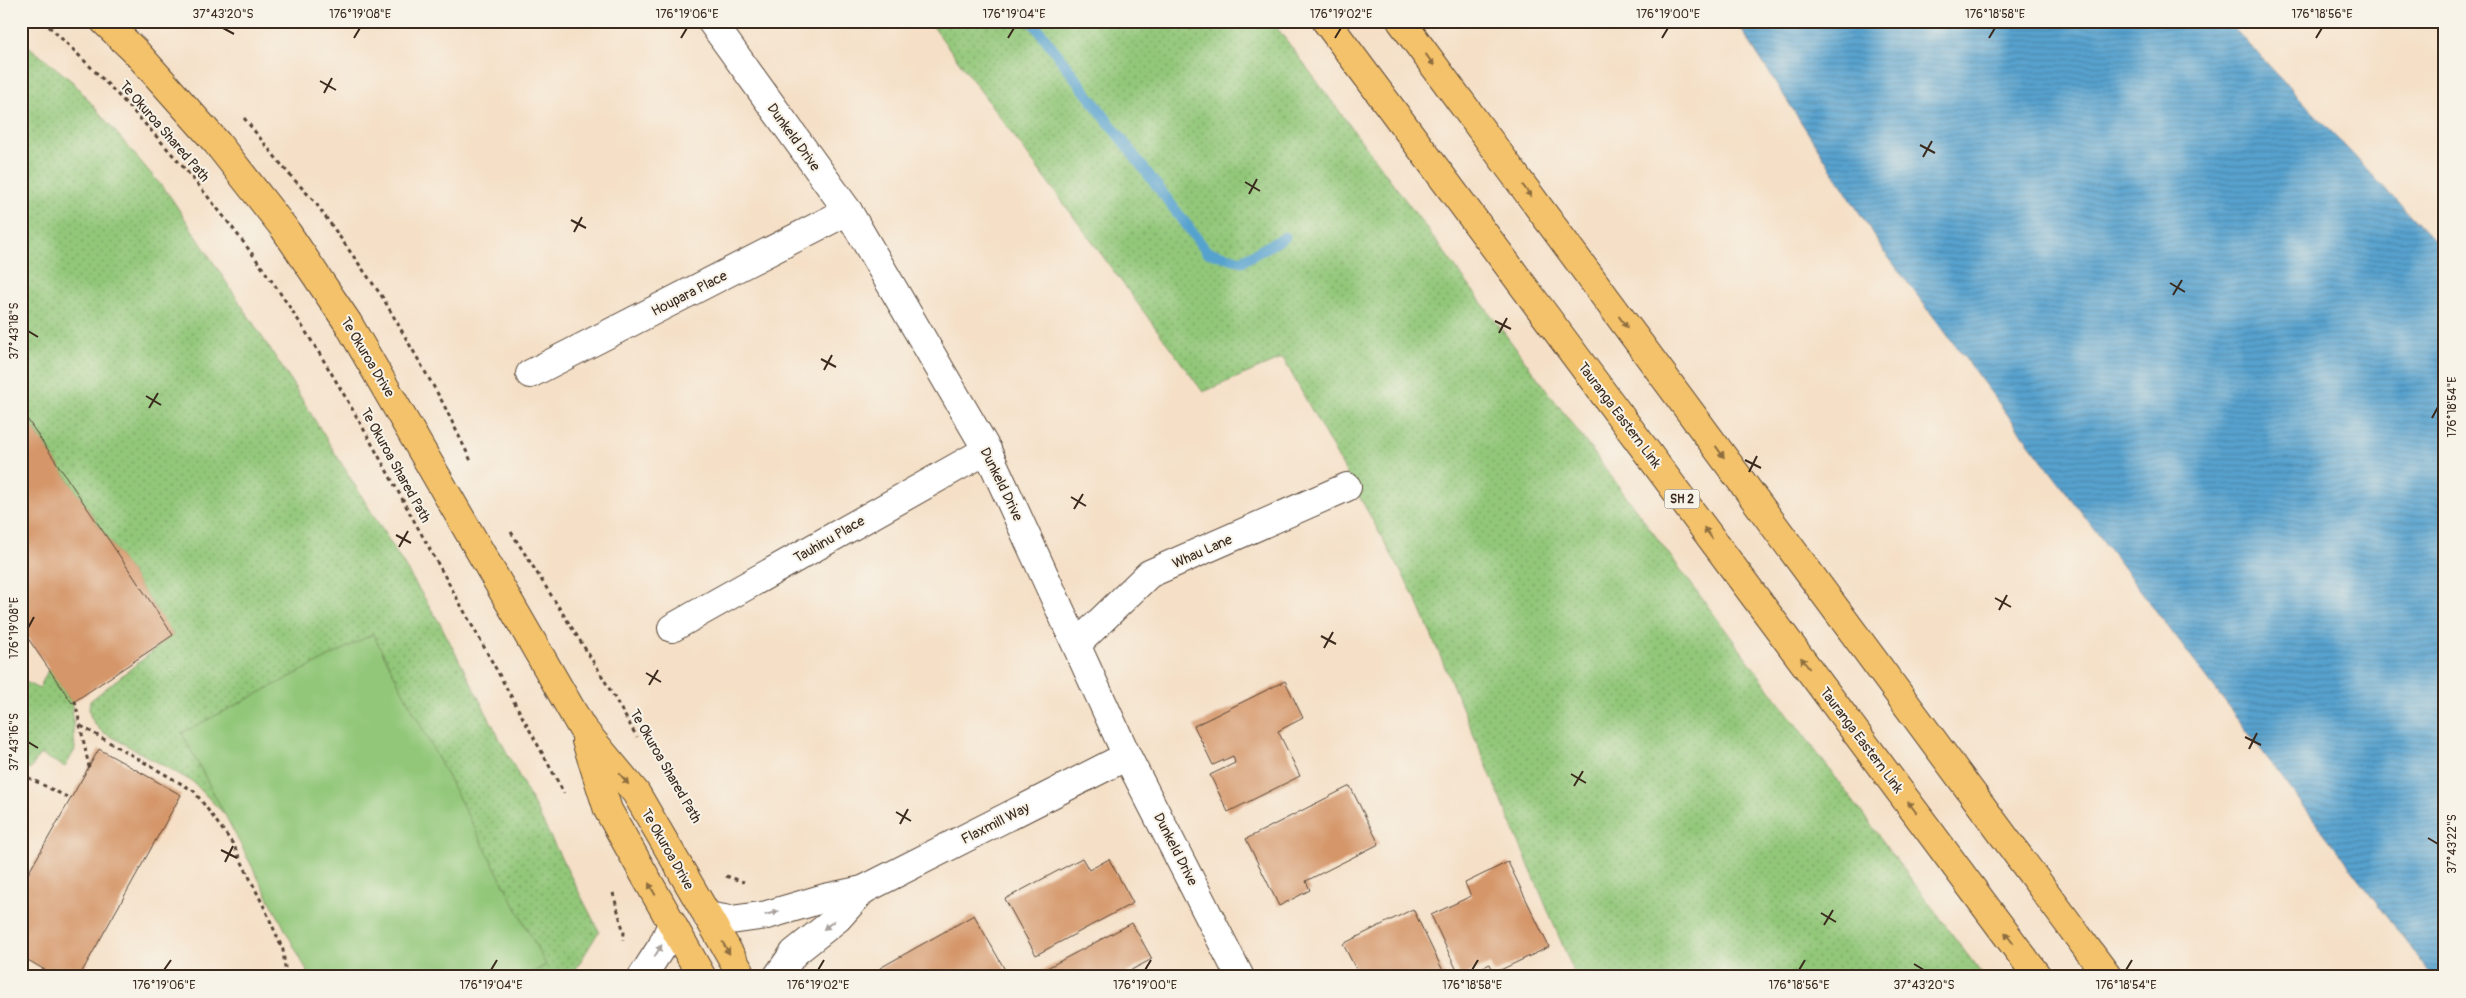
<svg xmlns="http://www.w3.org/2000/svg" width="2466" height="998" font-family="Pangolin,sans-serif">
<defs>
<pattern id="grass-dots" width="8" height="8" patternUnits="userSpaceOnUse" patternTransform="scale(1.25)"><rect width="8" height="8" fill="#92c779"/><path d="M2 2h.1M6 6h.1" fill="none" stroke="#78a263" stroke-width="1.8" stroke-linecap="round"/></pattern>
<pattern id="water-rules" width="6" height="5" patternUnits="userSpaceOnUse" patternTransform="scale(1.25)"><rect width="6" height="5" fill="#57a2cf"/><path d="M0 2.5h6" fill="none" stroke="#4984a7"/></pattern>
</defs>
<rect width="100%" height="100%" fill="#f7f3e8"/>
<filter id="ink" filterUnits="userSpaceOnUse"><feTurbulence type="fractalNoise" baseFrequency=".02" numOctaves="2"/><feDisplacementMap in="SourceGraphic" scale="10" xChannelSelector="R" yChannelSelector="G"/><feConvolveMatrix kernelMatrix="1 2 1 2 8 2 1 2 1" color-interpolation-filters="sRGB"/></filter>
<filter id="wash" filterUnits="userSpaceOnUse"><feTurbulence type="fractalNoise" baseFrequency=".0096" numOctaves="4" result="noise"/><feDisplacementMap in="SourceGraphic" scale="20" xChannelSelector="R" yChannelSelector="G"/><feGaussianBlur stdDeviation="1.12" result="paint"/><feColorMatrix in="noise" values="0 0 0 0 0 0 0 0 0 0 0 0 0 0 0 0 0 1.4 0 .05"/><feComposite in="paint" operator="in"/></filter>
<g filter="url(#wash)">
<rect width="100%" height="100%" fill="#f5e0c7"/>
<g fill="url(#grass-dots)" stroke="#66784c">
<polygon points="929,21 1272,21 1984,977 1576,977 1417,601 1283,358 1203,392"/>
<path d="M21,40l52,42 97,114 117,179 154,250 158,306 -28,46h-47l22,-12 -363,-233 43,84 -33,-34 -92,-51c-9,-10 -14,-16 -11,-30l83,-66 -152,-225z"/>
<polygon points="49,668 72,703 75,750 65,767 40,754 30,770 21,765 21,680 39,689"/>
</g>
<polygon fill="#92c779" stroke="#66784c" points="373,634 546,965 524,977 310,977 182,733"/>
<polygon fill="url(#water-rules)" stroke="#496676" points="1736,21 2227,21 2445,252 2445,977 2433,977 1886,254"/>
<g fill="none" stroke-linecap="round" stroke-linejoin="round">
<polyline stroke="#57a2cf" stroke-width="11" points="1032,21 1207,252 1242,261 1285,237"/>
</g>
<g id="blocks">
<g fill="#d5976b">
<polygon points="21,410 173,635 72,703 21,628"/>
<polygon points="1285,681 1303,718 1278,731 1300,776 1228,812 1210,775 1235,763 1233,756 1213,765 1194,726"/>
<polygon points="99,749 181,795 79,977 57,977 21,956 21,886"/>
<polygon points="1350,786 1379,844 1306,881 1310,890 1279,906 1246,839"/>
<polygon points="1082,858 1089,870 1109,859 1133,903 1036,955 1005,899"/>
<polygon points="1508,862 1549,947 1494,973 1490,964 1460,977 1431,915 1471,896 1465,883"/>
<polygon points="1413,909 1446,977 1360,977 1343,944"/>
<polygon points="974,915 1009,977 885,977 880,968"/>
<polygon points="1132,923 1152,959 1122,975 1123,977 1030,977"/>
</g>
</g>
</g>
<g filter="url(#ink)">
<use href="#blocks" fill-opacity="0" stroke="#574537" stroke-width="1"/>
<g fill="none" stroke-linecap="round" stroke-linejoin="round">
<defs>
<g id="minor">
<polyline points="711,21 848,211 987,450 1127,756 1240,977"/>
<polyline points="530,374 848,211"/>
<polyline points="672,628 987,450"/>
<polyline points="1077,644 1149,574 1347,487"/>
<polyline points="707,916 731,920 767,915 825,898 863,890 1127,756"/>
<polyline points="642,977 662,946 672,924"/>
<polyline points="777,977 794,953 838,918 863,890"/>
</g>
<g id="major">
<polyline points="104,21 136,52 217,143 284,228 348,323 582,728 636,793 743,977"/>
<polyline points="586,741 608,810 702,977"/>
</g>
<g id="highway">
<polyline points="1326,21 2038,977"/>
<polyline points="1401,21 2108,977"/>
</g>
</defs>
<use href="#minor" stroke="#574537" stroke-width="30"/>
<use href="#major" stroke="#574537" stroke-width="30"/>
<use href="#highway" stroke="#574537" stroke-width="30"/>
<g stroke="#574537" stroke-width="3" stroke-dasharray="4 4" stroke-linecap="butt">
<path d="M43,21c87,81 167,171 235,269 50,72 92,150 134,227 51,92 102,184 152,276"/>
<polyline points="244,118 288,173 315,202 383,298 443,403 471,461"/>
<polyline points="511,532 598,669 637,737"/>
<polyline points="75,701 89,767"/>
<polyline points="81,726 194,791 233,844 265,909 283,950 286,977"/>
<polyline points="21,774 71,799"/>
<polyline points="726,876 744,882"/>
<polyline points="613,893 624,933 623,940"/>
<polyline points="21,971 31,977"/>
</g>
<use href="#minor" stroke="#fff" stroke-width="28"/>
<use href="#major" stroke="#f4c26a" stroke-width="28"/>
<use href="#highway" stroke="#f4c26a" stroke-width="28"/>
</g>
<defs><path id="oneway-solid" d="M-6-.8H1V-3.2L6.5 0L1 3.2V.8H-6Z" transform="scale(1.25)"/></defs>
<g fill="#8e6e40">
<use href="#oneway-solid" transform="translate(1430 60) rotate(54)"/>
<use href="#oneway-solid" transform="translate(1527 191) rotate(54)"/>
<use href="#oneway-solid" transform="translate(1623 322) rotate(54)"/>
<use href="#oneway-solid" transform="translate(1720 452) rotate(54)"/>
<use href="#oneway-solid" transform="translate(1708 533) rotate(-127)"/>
<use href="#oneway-solid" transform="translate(1805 663) rotate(-127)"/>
<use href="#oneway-solid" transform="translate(624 779) rotate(50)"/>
<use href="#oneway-solid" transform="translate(1912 807) rotate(-127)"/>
<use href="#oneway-solid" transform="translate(652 889) rotate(-119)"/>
<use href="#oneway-solid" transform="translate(2009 938) rotate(-127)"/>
<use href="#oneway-solid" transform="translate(726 948) rotate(59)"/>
</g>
<g fill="#a79f9a">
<use href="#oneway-solid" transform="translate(772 913) rotate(-15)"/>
<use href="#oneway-solid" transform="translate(829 925) rotate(141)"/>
<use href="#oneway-solid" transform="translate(658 951) rotate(-58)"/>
</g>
</g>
<path fill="none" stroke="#3b2a1e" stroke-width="2" d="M223,28l11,6M354,38l6,-10M681,38l6,-10M1008,38l6,-10M1335,38l6,-10M1662,38l6,-10M1989,38l6,-10M2316,38l6,-10M320,81l16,9M324,93l8,-15M1920,145l15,8M1923,157l9,-16M1245,182l15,9M1249,194l8,-15M571,220l15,8M574,232l8,-15M2170,283l15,9M2173,295l9,-15M1495,321l16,8M28,331l10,6M1499,333l8,-15M821,359l15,8M824,370l8,-15M146,396l15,9M149,408l9,-15M2432,418l6,-11M1745,460l16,8M1749,472l8,-16M1071,497l15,9M1074,509l9,-15M396,535l15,8M399,547l9,-16M1995,598l16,9M1999,610l8,-15M28,628l6,-11M1321,636l15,8M1324,648l9,-16M646,673l15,9M649,685l9,-15M2245,737l16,8M28,742l10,6M2249,749l8,-16M1571,774l15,9M1574,786l9,-15M896,812l15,9M900,824l8,-15M2428,838l10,6M221,850l16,8M225,862l8,-16M1821,913l15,9M1824,925l9,-15M1914,964l10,6M164,970l7,-10M491,970l6,-10M818,970l6,-10M1145,970l6,-10M1472,970l6,-10M1799,970l6,-10M2126,970l6,-10"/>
<g text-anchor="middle" stroke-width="4" stroke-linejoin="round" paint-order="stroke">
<rect fill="#f7f3e8" stroke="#73665b" stroke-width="1" x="1664.5" y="489.5" width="35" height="19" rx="4"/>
<g font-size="12" font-weight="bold" fill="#3b2a1e">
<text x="1682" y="503">SH 2</text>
</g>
<g font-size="14" fill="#3b2a1e" stroke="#f7f3e8">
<text transform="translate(165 131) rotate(49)" y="5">Te Okuroa Shared Path</text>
<text transform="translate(794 137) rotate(54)" y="5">Dunkeld Drive</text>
<text transform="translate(689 293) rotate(-27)" y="5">Houpara Place</text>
<text transform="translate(368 357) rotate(59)" y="5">Te Okuroa Drive</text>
<text transform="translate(1620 415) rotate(53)" y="5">Tauranga Eastern Link</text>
<text transform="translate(396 465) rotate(61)" y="5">Te Okuroa Shared Path</text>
<text transform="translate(1002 484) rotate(64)" y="5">Dunkeld Drive</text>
<text transform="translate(829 539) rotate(-30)" y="5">Tauhinu Place</text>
<text transform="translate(1202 551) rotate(-24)" y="5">Whau Lane</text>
<text transform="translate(1862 740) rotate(53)" y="5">Tauranga Eastern Link</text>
<text transform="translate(666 766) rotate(60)" y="5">Te Okuroa Shared Path</text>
<text transform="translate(995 823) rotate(-27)" y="5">Flaxmill Way</text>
<text transform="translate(668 849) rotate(60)" y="5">Te Okuroa Drive</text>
<text transform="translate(1176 849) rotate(63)" y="5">Dunkeld Drive</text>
</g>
</g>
<rect width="2466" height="998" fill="none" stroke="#f7f3e8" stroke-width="55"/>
<rect x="28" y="28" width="2410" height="942" fill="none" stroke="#3b2a1e" stroke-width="2"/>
<g font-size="12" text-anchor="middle" fill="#3b2a1e">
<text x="223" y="18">37°43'20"S</text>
<text x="360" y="18">176°19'08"E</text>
<text x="687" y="18">176°19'06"E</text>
<text x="1014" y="18">176°19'04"E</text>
<text x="1341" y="18">176°19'02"E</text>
<text x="1668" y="18">176°19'00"E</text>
<text x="1995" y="18">176°18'58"E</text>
<text x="2322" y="18">176°18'56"E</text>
<text transform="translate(14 331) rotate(-90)" y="4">37°43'18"S</text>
<text transform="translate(2452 407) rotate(-90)" y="4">176°18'54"E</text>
<text transform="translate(14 628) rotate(-90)" y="4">176°19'08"E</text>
<text transform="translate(14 742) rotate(-90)" y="4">37°43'16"S</text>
<text transform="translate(2452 844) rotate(-90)" y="4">37°43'22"S</text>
<text x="164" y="989">176°19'06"E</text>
<text x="491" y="989">176°19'04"E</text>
<text x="818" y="989">176°19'02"E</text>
<text x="1145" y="989">176°19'00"E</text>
<text x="1472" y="989">176°18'58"E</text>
<text x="1799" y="989">176°18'56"E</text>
<text x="1924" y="989">37°43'20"S</text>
<text x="2126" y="989">176°18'54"E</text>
</g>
</svg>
